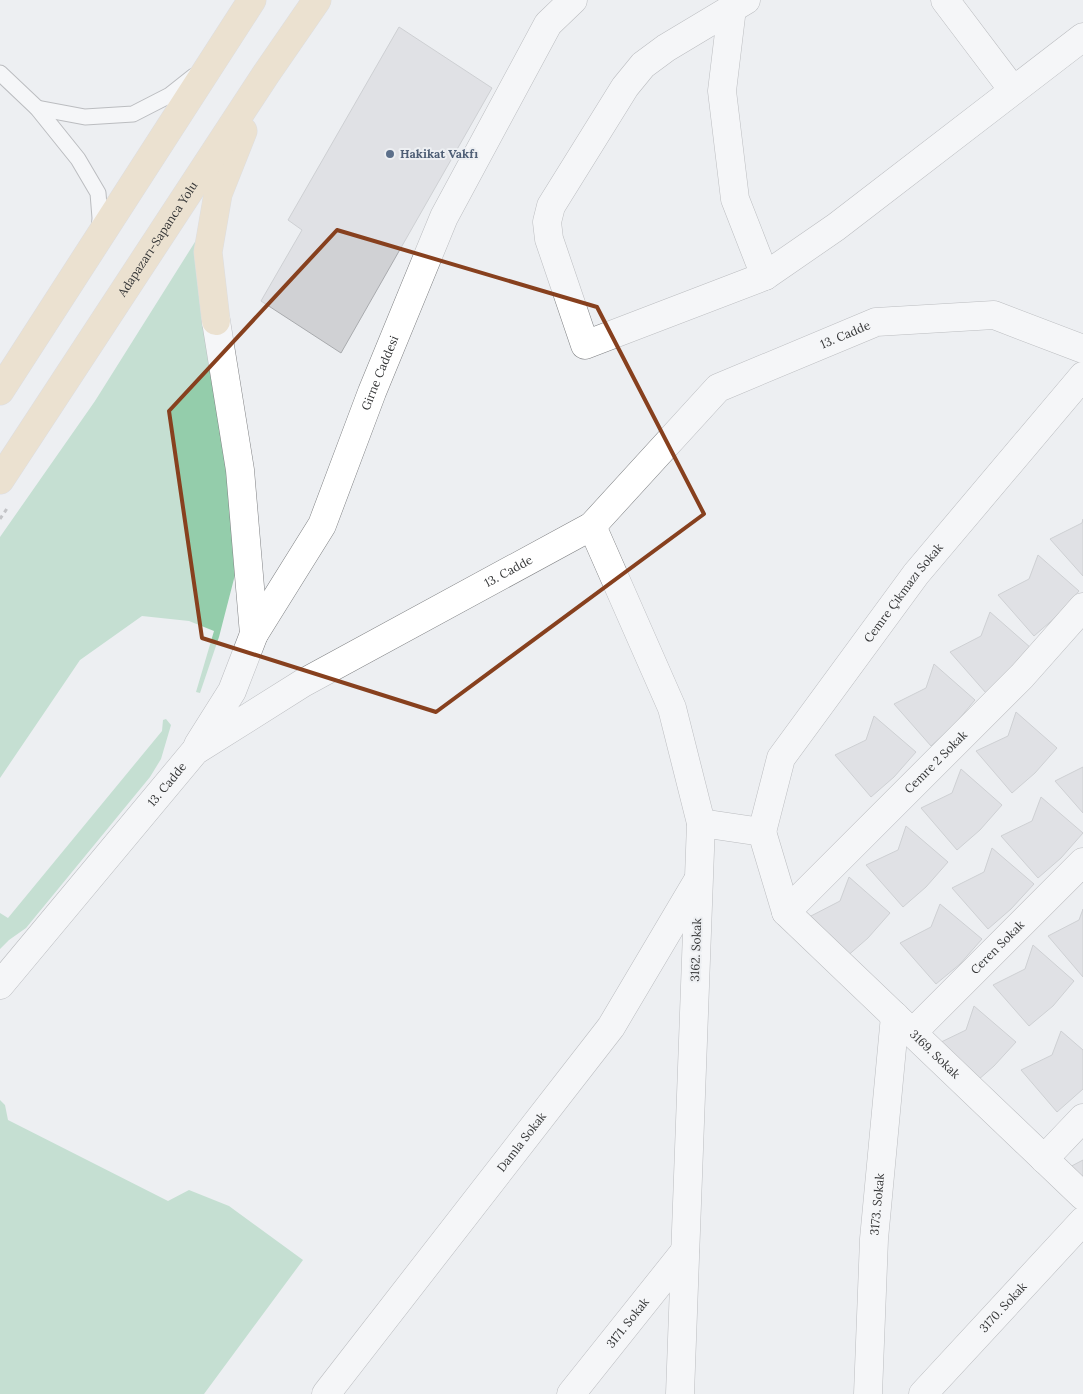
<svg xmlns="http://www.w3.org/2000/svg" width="1083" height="1394" font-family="Lora,serif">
<rect width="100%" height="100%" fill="#edeff2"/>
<g fill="#94cdab">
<polygon points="205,226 222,393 236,571 219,637 200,693 196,692 214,631 189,621 142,616 80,660 0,778 0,537 95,401"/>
<polygon points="166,719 171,725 161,759 150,777 26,928 9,940 0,949 0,913 8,918 162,731 163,720"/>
<polygon points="0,1100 5,1105 8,1120 168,1201 189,1190 229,1206 303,1260 204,1394 0,1394"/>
</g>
<g fill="#d0d1d4" stroke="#a8aaad">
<polygon points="399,27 492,88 341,353 261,301 302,230 288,220"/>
<polygon points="1083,519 1083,576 1050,539 1082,523"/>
<polygon points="1038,555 1079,591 1057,616 1034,636 998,595 1029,579"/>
<polygon points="990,612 1031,648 986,693 950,652 981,636"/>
<polygon points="934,664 975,700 954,725 931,746 894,704 926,688"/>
<polygon points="1016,712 1057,748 1035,773 1012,793 976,751 1008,736"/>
<polygon points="874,716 916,752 894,777 871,797 835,755 866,740"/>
<polygon points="1083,767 1083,813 1055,781"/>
<polygon points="961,769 1002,805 980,830 957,850 921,808 952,793"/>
<polygon points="1041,797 1083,833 1061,858 1038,878 1001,836 1032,821"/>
<polygon points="906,826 948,862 926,887 903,907 866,865 898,850"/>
<polygon points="992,848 1034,884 1011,909 988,929 952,888 984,872"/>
<polygon points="849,877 890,913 868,938 845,958 809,917 840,901"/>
<polygon points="940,904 982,939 960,964 936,984 900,943 931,927"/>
<polygon points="1083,909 1083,977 1048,936 1079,920"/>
<polygon points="1033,945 1074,981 1053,1006 1029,1026 993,985 1025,969"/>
<polygon points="974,1006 1016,1042 994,1066 970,1087 935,1045 966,1030"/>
<polygon points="1061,1031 1083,1050 1083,1089 1057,1112 1021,1070 1052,1055"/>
<polygon points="1083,1160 1083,1192 1064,1170"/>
</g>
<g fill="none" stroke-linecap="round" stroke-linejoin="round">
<defs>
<g id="service">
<polyline points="0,73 37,108 78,159 98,193 100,218 99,231"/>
<polyline points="37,108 85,117 133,114 170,95 194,76"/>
</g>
<g id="minor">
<polyline points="746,0 666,48 643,65 625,87 551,206 547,222 549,239 585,345 765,276 836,227 1083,37"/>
<polyline points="945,0 1013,90"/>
<polyline points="732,8 722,91 735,199 765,276"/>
<polyline points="592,526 672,708 701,823 680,1394"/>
<path id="s1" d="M701,823l61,9 24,80 297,284"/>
<path id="s2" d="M762,832l19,-74 135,-184 167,-198"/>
<path id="s3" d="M786,912l236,-236 61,-69"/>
<path id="s4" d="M912,1033l171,-171"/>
<polyline points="1044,1159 1083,1118"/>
<path id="s5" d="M326,1394l285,-367 86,-145"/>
<path id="s6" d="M571,1394l114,-143"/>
<path id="s7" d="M868,1394l6,-155 21,-223"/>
<path id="s8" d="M923,1394l160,-173"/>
</g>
<g id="tertiary">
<polyline points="216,321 240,470 254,634"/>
<path id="s9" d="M198,745l34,-54 22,-57 68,-109 50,-133 72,-175 104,-193 25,-24"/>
<path id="s10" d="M0,985l195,-234 108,-68 289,-157 126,-138 158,-66 118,-7 89,34"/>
</g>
<g id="primary">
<polyline points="216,321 208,252 218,194 243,131"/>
<polyline points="0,391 252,0"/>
<path id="s11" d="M0,480l266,-406 51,-74"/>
</g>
</defs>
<use href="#service" stroke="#7f8083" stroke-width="17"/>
<use href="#minor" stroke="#7f8083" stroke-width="29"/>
<use href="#tertiary" stroke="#7f8083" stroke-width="29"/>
<use href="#primary" stroke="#cacacb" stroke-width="29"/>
<polyline stroke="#909193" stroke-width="3" stroke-dasharray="4 4" stroke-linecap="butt" points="0,519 8,507"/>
<use href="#service" stroke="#fff" stroke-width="15"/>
<use href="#minor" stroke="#fff" stroke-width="28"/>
<use href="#tertiary" stroke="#fff" stroke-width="28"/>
<use href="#primary" stroke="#e8d0a7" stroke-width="28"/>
</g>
<path d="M0 0H1083V1394H0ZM337,230l260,77 107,207 -268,198 -234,-74 -33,-227z" fill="#edeff2" fill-opacity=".55" fill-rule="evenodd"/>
<path fill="none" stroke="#87401e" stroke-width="4" stroke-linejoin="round" d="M337,230l260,77 107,207 -268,198 -234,-74 -33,-227z"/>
<circle fill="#5c6f8a" stroke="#edeff2" stroke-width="2" cx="390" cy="154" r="5"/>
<g text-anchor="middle" stroke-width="4" stroke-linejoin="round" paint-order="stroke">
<g font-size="12" font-weight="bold" fill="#4e5e75" stroke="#edeff2" text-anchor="start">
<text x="400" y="158">Hakikat Vakfı</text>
</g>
<g font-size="12" fill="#343536" stroke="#edeff2">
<text dy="4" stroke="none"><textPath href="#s11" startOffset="288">Adapazarı-Sapanca Yolu</textPath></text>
<text dy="4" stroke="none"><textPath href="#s10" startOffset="1086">13. Cadde</textPath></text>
<text dy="4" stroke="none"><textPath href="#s9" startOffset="416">Girne Caddesi</textPath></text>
<text dy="4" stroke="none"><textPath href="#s10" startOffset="666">13. Cadde</textPath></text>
<text dy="4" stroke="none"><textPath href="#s2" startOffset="282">Cemre Çıkmazı Sokak</textPath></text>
<text dy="4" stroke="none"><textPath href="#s3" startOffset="212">Cemre 2 Sokak</textPath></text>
<text dy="4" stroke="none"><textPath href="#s10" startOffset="261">13. Cadde</textPath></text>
<text dy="4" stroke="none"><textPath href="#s4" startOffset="121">Ceren Sokak</textPath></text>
<text transform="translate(696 950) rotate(-88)" y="4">3162. Sokak</text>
<text dy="4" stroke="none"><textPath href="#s1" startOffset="351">3169. Sokak</textPath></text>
<text dy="4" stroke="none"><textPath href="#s5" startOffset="319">Damla Sokak</textPath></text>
<text dy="4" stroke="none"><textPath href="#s7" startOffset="190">3173. Sokak</textPath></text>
<text dy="4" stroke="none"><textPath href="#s8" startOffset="118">3170. Sokak</textPath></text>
<text dy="4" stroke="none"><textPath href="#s6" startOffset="91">3171. Sokak</textPath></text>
</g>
</g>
</svg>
